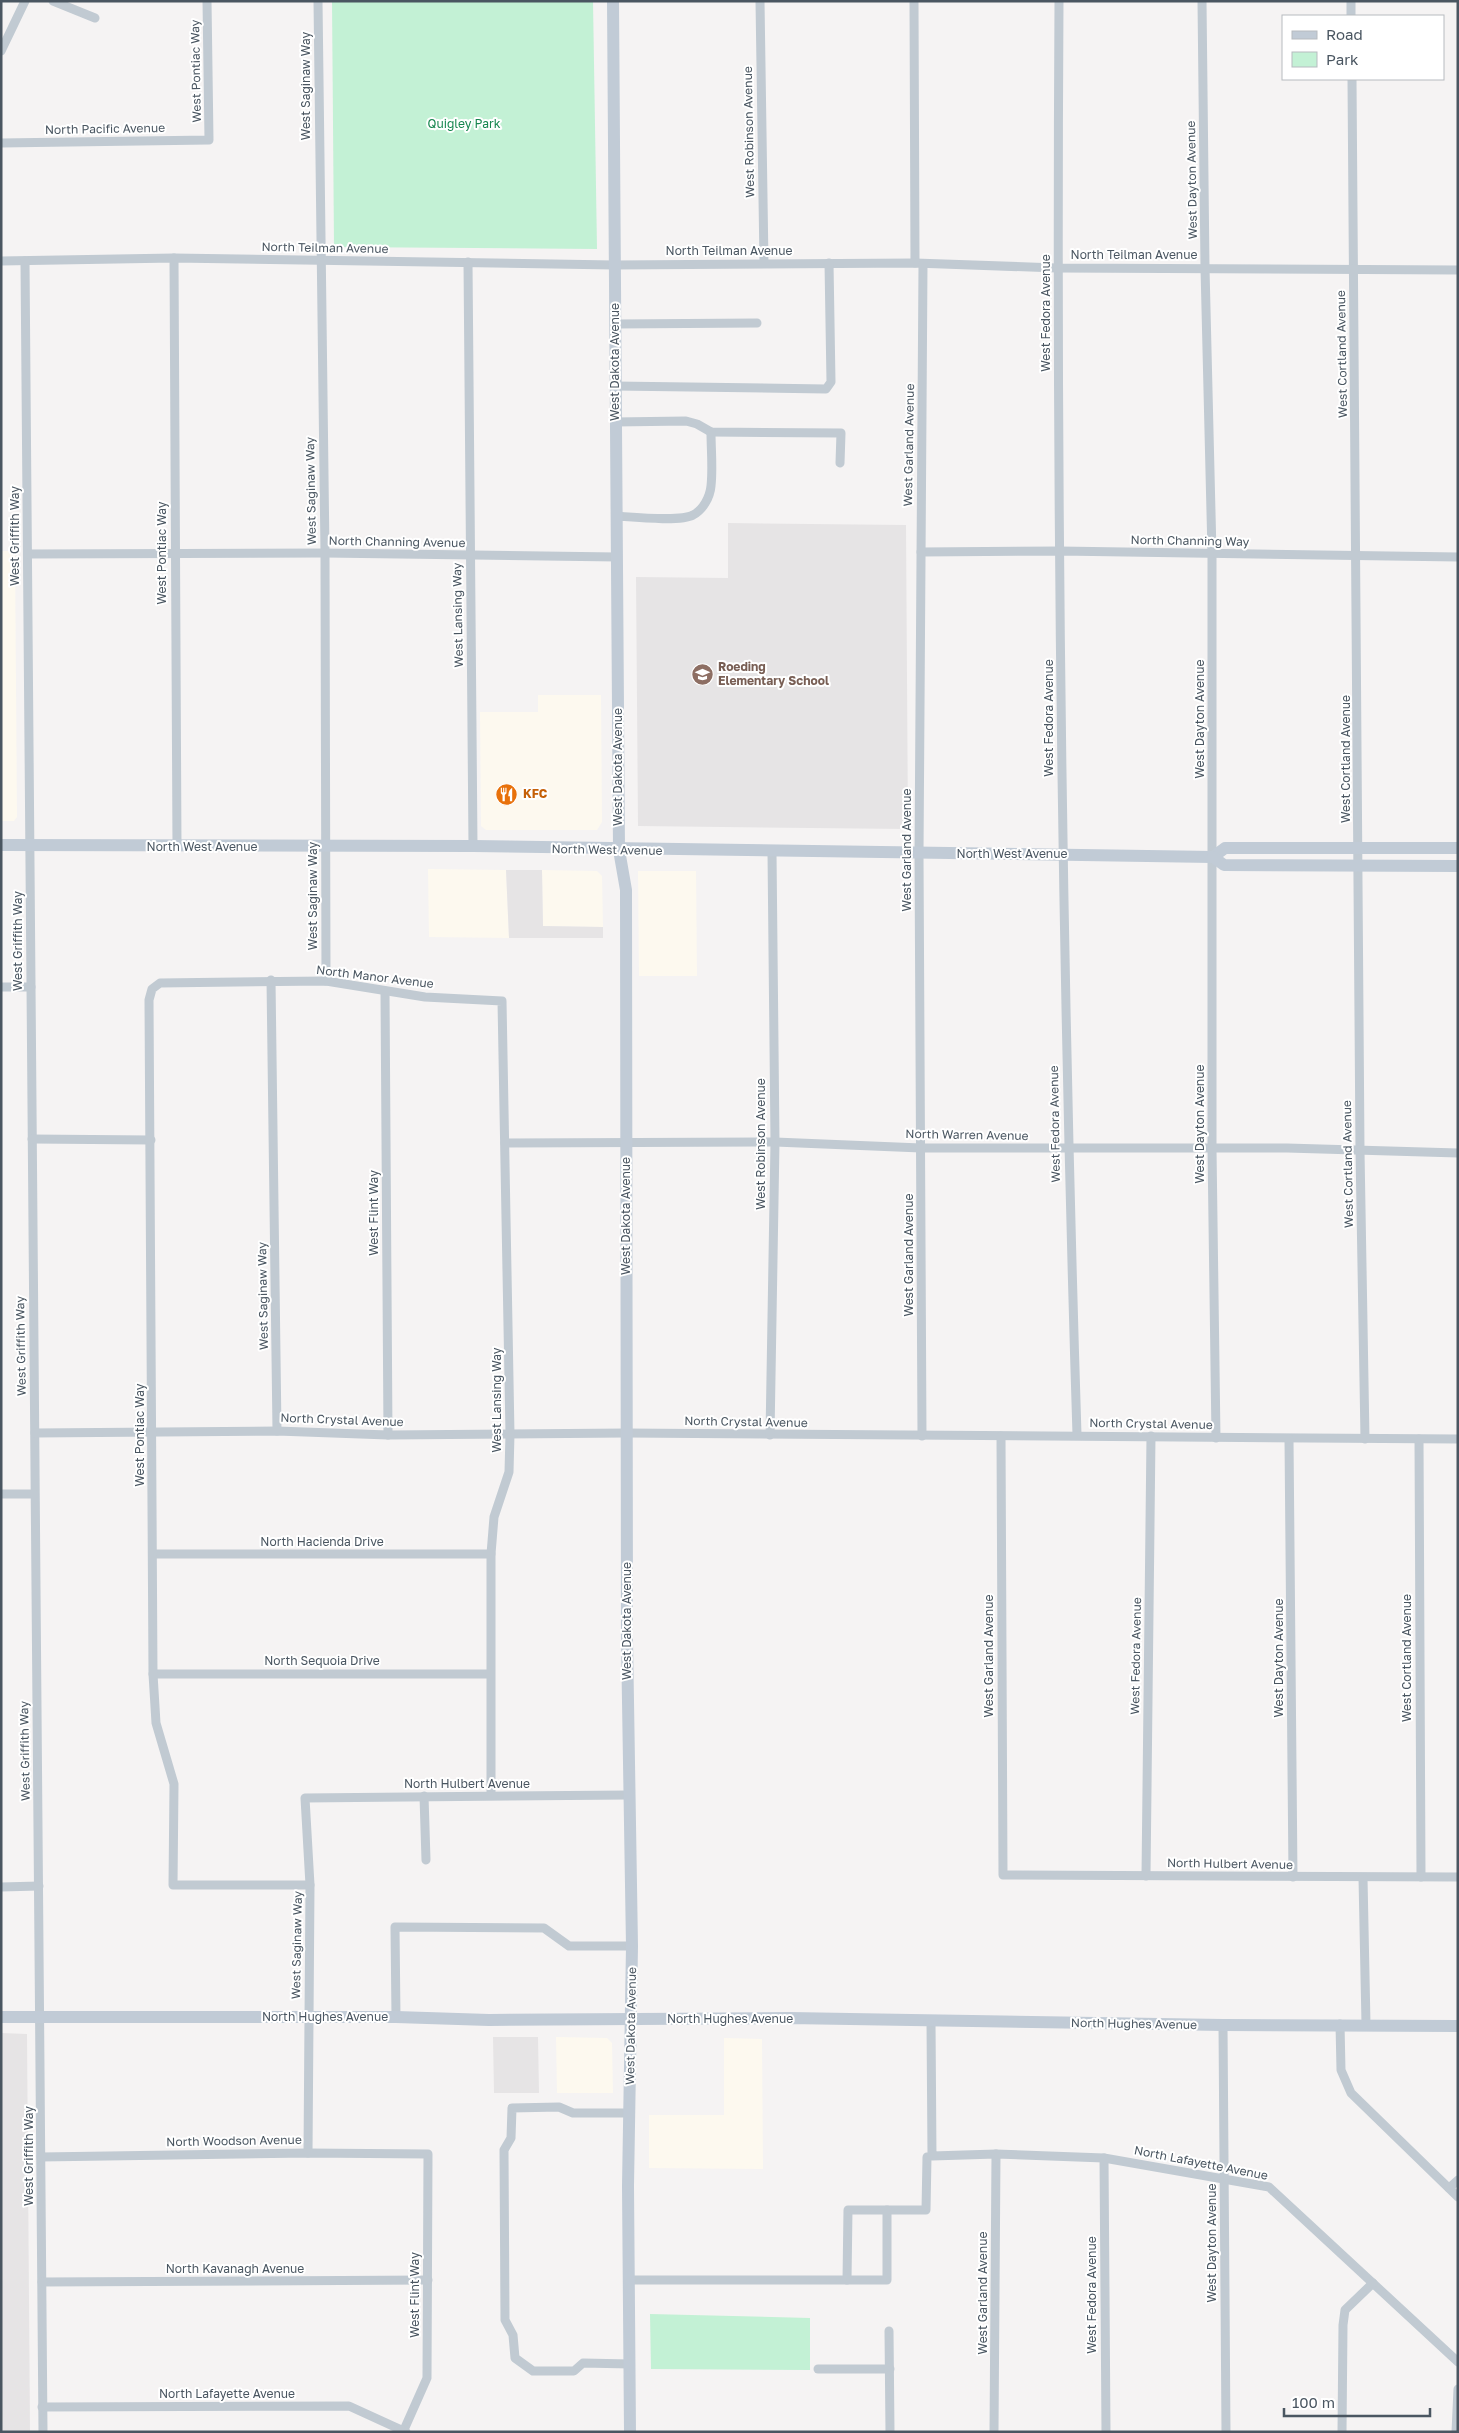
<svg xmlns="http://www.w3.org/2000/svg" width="1459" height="2433" font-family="'Golos Text',sans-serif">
<rect width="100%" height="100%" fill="#f5f3f3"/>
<g fill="#fdf9ef">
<polygon points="1,551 15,551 17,817 14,821 1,821"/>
<polygon points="538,695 601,695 602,822 597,830 486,830 481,826 480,712 538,712"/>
<polygon points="428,869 506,870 509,938 429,937"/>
<polygon points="542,870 597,871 602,876 603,927 543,926"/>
<polygon points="638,871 696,871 697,976 639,976"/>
<polygon points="556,2037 607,2038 612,2043 613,2093 557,2093"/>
<polygon points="724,2038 762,2039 763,2169 649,2168 649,2115 724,2115"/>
</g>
<g fill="#e6e4e5">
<polygon points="728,523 906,525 908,829 638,826 636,577 728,578"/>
<polygon points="506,870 542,870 543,926 603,927 603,938 509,938"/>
<polygon points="1,2033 27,2034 30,2432 1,2432"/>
<polygon points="493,2037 538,2037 539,2093 494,2093"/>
</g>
<g fill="#c3f1d5">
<polygon points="332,1 593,1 597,249 334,247"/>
<polygon points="650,2314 810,2318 810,2370 651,2369"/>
</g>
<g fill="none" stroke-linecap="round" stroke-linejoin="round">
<g stroke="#c1cad2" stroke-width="9">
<polyline points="53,1 95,18"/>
<polyline points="318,1 325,553 326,981"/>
<polyline points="760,1 764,263"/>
<polyline points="914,1 915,263"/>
<path d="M1059,1c-3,478 3,956 18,1434"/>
<polyline points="1202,1 1205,268 1212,553 1212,1149 1216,1438"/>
<polyline points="1351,1 1351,16"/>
<polyline points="1,51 25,1"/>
<polyline points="1352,79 1360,1151 1365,1439"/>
<polyline points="1,143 209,140 207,1"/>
<polyline points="174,258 177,847"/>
<polyline points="1,261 174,258 614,265 915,263 1057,268 1458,270"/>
<polyline points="25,261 43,2432"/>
<polyline points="468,262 473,846"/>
<polyline points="615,324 757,323"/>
<polyline points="615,386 826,389 831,382 829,263"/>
<polyline points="615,422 686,421 697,424 711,432 841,433 840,463"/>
<path d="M616,516c16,1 65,6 77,-1 10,-5 17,-18 18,-29 2,-18 0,-36 0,-54"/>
<polyline points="921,552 1060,551 1458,557"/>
<polyline points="28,554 325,553 617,557"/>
<polyline points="271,980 277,1431"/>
<polyline points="1,987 31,987"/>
<polyline points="385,991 388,1435"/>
<polyline points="32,1139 151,1140"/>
<polyline points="505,1143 775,1142 921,1148 1287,1148 1458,1153"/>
<polyline points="35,1433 277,1431 388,1435 626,1433 1458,1439"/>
<polyline points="770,1435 775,1142 772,852"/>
<polyline points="922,1436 919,854 923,264"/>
<polyline points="1001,1436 1003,1875 1458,1877"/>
<polyline points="1289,1439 1293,1877"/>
<polyline points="1419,1439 1421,1877"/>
<polyline points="1,1494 34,1494"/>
<polyline points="153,1554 491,1554"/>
<polyline points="153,1674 490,1674"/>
<polyline points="424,1796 426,1860"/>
<polyline points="1146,1876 1151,1436"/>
<polyline points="1363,1878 1366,2024"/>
<polyline points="310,1885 173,1885 174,1784 156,1723 153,1674 149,1000 152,989 160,983 326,981 425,997 502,1001 510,1434 509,1472 494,1517 491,1554 491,1795"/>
<polyline points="1,1887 39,1886"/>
<polyline points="396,2017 395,1927 544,1928 569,1946 632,1946"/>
<polyline points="931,2021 932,2156 996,2154 1104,2158 1269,2187 1458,2362"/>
<polyline points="1340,2024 1341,2070 1351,2093 1458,2197"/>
<polyline points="1223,2025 1226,2432"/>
<polyline points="308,2153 310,1885 305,1798 628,1795"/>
<polyline points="41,2157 308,2153 428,2154 427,2378 403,2432"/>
<polyline points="1104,2158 1106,2432"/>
<polyline points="1449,2188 1458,2180"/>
<polyline points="629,2280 847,2280 848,2210 926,2210 927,2157"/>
<polyline points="847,2280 887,2280 887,2210"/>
<polyline points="42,2282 428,2280"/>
<polyline points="889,2331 890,2432"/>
<polyline points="630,2364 583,2363 574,2371 533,2371 515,2358 513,2335 505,2320 504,2150 511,2138 512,2108 559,2107 573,2113 630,2113"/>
<polyline points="818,2369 890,2369"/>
<polyline points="42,2407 349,2406 406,2432"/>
<polyline points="994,2432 996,2154"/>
<polyline points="1342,2432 1343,2325 1345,2310 1373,2283"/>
<polyline points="1456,2432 1458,2389"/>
</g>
<g stroke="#c1cbd6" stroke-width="12">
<polyline points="613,1 619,850 626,890 627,1640 632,1946 628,2186 630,2432"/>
<polyline points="1,845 473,846 1213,857 1225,848 1458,848"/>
<polyline points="1213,857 1224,865 1458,866"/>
<polyline points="1,2017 396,2017 489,2020 789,2018 1223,2025 1458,2026"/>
</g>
</g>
<defs>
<symbol id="school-disc" viewBox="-11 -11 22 22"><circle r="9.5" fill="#8d6e63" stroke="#fff"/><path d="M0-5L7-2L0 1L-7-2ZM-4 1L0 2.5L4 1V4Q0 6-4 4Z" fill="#fff"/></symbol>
<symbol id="restaurant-disc" viewBox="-11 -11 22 22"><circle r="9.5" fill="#e8710a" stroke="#fff"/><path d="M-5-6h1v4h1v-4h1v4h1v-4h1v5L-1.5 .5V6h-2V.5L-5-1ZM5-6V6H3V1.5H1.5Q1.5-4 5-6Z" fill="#fff"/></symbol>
</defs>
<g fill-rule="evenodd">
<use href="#school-disc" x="690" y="662" width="25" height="25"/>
<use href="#restaurant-disc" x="494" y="782" width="25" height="25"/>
</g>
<g text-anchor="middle" stroke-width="4" stroke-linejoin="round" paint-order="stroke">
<g font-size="12" fill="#4a5661" stroke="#fff">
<text transform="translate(196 71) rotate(-91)" y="4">West Pontiac Way</text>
<text transform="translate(306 86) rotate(-90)" y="4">West Saginaw Way</text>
<text transform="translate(105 129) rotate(-1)" y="4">North Pacific Avenue</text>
<text transform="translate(749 132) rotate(-91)" y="4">West Robinson Avenue</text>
<text transform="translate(1192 180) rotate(-91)" y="4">West Dayton Avenue</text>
<text transform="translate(325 248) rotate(1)" y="4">North Teilman Avenue</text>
<text x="729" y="255">North Teilman Avenue</text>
<text x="1134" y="259">North Teilman Avenue</text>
<text transform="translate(1046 313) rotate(-90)" y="4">West Fedora Avenue</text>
<text transform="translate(1342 354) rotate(-91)" y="4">West Cortland Avenue</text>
<text transform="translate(615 362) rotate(-90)" y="4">West Dakota Avenue</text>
<text transform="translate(909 445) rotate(-89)" y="4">West Garland Avenue</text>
<text transform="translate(311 491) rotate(-91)" y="4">West Saginaw Way</text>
<text transform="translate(15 536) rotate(-90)" y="4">West Griffith Way</text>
<text transform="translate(1190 541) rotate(1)" y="4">North Channing Way</text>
<text transform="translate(397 542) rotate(1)" y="4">North Channing Avenue</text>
<text transform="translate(162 553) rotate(-90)" y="4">West Pontiac Way</text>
<text transform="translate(458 615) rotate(-91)" y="4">West Lansing Way</text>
<text transform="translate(1049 718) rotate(-90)" y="4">West Fedora Avenue</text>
<text transform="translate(1200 719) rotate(-90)" y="4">West Dayton Avenue</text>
<text transform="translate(1346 759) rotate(-90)" y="4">West Cortland Avenue</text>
<text transform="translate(618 767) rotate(-90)" y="4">West Dakota Avenue</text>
<text x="202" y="851">North West Avenue</text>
<text transform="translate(607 850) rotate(1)" y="4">North West Avenue</text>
<text transform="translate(907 850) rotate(-90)" y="4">West Garland Avenue</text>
<text x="1012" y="858">North West Avenue</text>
<text transform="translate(313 896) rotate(-90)" y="4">West Saginaw Way</text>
<text transform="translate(18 941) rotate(-90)" y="4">West Griffith Way</text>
<text transform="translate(375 977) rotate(7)" y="4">North Manor Avenue</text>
<text transform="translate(1055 1124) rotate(-91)" y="4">West Fedora Avenue</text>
<text transform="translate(1200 1124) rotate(-90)" y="4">West Dayton Avenue</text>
<text transform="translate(967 1135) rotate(1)" y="4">North Warren Avenue</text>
<text transform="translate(761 1144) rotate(-90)" y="4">West Robinson Avenue</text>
<text transform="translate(1348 1164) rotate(-91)" y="4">West Cortland Avenue</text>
<text transform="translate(374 1213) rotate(-90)" y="4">West Flint Way</text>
<text transform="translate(626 1216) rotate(-90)" y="4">West Dakota Avenue</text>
<text transform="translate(909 1255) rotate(-90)" y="4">West Garland Avenue</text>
<text transform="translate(263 1296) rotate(-91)" y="4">West Saginaw Way</text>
<text transform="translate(21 1346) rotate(-91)" y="4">West Griffith Way</text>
<text transform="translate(497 1400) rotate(-90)" y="4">West Lansing Way</text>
<text transform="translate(342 1420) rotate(2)" y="4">North Crystal Avenue</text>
<text transform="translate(746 1422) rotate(1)" y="4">North Crystal Avenue</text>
<text transform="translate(1151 1424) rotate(1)" y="4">North Crystal Avenue</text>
<text transform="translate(140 1435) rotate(-90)" y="4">West Pontiac Way</text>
<text x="322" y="1546">North Hacienda Drive</text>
<text transform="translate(627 1621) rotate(-90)" y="4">West Dakota Avenue</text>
<text transform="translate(989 1656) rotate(-90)" y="4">West Garland Avenue</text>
<text transform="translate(1136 1656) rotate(-89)" y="4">West Fedora Avenue</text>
<text transform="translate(1279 1658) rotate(-90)" y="4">West Dayton Avenue</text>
<text transform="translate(1407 1658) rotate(-90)" y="4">West Cortland Avenue</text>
<text x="322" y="1665">North Sequoia Drive</text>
<text transform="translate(25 1751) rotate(-91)" y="4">West Griffith Way</text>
<text x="467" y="1788">North Hulbert Avenue</text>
<text transform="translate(1230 1864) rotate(1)" y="4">North Hulbert Avenue</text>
<text transform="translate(297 1945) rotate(-89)" y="4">West Saginaw Way</text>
<text x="325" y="2021">North Hughes Avenue</text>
<text x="730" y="2023">North Hughes Avenue</text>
<text transform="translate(1134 2024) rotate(1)" y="4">North Hughes Avenue</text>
<text transform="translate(631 2026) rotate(-89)" y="4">West Dakota Avenue</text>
<text transform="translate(234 2141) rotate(-1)" y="4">North Woodson Avenue</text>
<text transform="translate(29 2156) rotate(-90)" y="4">West Griffith Way</text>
<text transform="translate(1201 2163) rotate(11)" y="4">North Lafayette Avenue</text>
<text transform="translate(1212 2243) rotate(-90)" y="4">West Dayton Avenue</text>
<text x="235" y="2273">North Kavanagh Avenue</text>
<text transform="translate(983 2293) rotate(-90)" y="4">West Garland Avenue</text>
<text transform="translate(415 2295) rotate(-90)" y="4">West Flint Way</text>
<text transform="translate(1092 2295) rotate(-90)" y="4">West Fedora Avenue</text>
<text x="227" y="2398">North Lafayette Avenue</text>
</g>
<g font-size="12" fill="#17864f" stroke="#fff">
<text x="464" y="128">Quigley Park</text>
</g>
<g font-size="12" font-weight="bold" fill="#785e54" stroke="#fff" text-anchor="start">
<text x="718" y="671">Roeding<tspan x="718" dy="14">Elementary School</tspan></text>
</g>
<g font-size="12" font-weight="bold" fill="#c56008" stroke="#fff" text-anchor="start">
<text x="523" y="798">KFC</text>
</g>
</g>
<rect width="1459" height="2433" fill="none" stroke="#4a5661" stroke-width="5"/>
<rect x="1282" y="15" width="162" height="65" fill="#ffffff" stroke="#b7bbc0"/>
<rect x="1292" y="31" width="25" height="8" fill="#c1cbd6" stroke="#b7bbc0"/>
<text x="1326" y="40" font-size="15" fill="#4a5661">Road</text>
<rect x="1292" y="52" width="25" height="15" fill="#c3f1d5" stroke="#b7bbc0"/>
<text x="1326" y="65" font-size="15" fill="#4a5661">Park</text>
<path d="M1284 2408v8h146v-8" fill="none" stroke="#4a5661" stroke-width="2.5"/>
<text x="1292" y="2408" font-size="15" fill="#4a5661" stroke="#ffffff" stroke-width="4" paint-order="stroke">100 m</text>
</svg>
